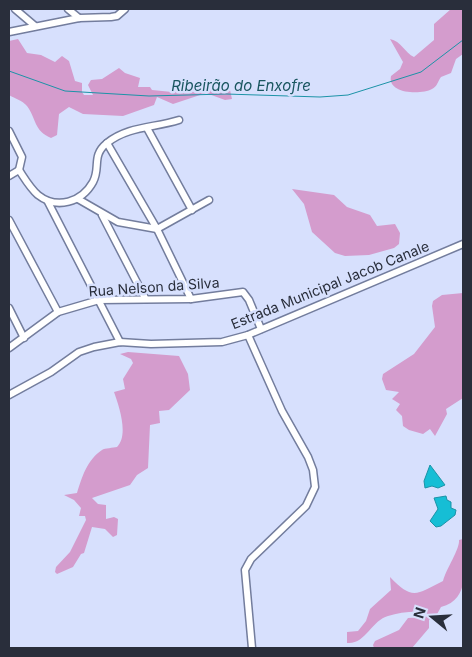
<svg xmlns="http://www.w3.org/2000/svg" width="472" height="657" font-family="Inter,sans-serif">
<rect width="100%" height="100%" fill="#d7e0fd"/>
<g fill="#d49ccd">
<path d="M451,9h12v45l-7,5 -5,14 -10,4c-3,4 -4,10 -9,12 -11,6 -45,5 -41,-13l9,-7 3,-7 -13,-23c11,2 15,14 24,18l20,-17v-16z"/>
<path d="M18,39l9,14 14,2 14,7 7,-6 7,5 6,20 7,2v9l2,3h9l-5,-10 3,-5 11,-1 17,-11 6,5 15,5 -2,9h12l2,3 20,2 3,-10 10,7 32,-6 13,7 2,9 -7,1 -19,-7 -33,11 -16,-7 -3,8 -31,11 -40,-2 -14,-7 -10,7 -2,21 -6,3c-17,-7 -15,-20 -24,-32 -4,-5 -13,-8 -18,-11v-54z"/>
<polygon points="292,189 334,195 347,207 370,215 377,226 395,224 400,233 399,244 394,248 369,255 345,256 335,253 312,232 304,204"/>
<polygon points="463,293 463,398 446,409 447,414 435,436 430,429 423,434 409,430 403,426 402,416 396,410 400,404 392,399 399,392 386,390 382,379 383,374 414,354 435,327 432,306 433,301 442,295"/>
<path d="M128,352l51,4 9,18 2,16 -21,20 -10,1 1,12 -10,2 -2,43 -11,7 -7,10 -38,13 6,6 8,1v14l8,-2 4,2 -1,16 -4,2 -8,-8 -13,-2 -8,26 -3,1 -8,13 -16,7 -2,-2 1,-5 14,-15 16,-32 -1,-4h-6l2,-8 -7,-8 -10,-5 13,-2c5,-16 10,-33 25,-43 3,-2 11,-2 15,-3 12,-12 2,-41 -3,-55l11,-3 -2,-10 10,-16 -2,-4 -11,-5z"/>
<path d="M463,539c0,27 9,60 -22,68l-5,9 -7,4v8l-17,20h-38l-1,-3 2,-4 24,-11 9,-12 15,-1 3,-5c-13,-1 -27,0 -38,4 -16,4 -23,29 -41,27v-11l11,-1 8,-10 4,-12 21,-19 -1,-13c22,23 26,18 53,4 3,-12 17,-32 16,-41z"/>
</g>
<g fill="#16bed5" stroke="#1c93a7">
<polygon points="430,465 445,485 438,488 432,486 425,488 424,481"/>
<polygon points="446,496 447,500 451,502 451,508 456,510 455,515 441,526 436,527 430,521 438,509 434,498"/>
</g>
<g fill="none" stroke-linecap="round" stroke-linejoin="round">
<polyline stroke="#1c93a7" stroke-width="1" points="9,71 65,91 149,96 226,94 320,97 348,95 421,72 463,40"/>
<defs>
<g id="minor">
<polyline points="15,9 35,26"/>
<polyline points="68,9 79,18"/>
<polyline points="9,32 79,18 111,17 117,16 125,9"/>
<polyline points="147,128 192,210"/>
<polyline points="9,131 22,157 19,170"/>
<polyline points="107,143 157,229 191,299"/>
<path d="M19,170c6,9 11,18 19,25 19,15 44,7 55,-13 8,-15 -2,-26 14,-39 21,-17 47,-15 72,-23"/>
<polyline points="9,176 19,170"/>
<polyline points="78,199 118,222 157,229 209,200"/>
<polyline points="48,202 120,342"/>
<polyline points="102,215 145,298"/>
<polyline points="9,220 58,312"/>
<polyline points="9,308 24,338"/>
<polyline points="248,335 282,411 308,457 313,470 315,487 306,506 251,559 245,570 252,648"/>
<polyline points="9,348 58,312 99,300 191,299 243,292 249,300 261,329"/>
<polyline points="9,395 51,372 79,352 94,347 120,342 151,344 222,342 248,335 463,244"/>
</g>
</defs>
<use href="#minor" stroke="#737d9d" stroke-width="9"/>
<use href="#minor" stroke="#fff" stroke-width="6"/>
</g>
<g text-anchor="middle" stroke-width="5" stroke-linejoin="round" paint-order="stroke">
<g font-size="14" fill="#292e3b" stroke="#d7e0fd">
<text transform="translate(330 285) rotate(-22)" y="5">Estrada Municipal Jacob Canale</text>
<text transform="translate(154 287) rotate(-4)" y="5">Rua Nelson da Silva</text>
</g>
<g font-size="15" font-style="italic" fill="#1a5660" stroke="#d7e0fd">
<text x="241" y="91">Ribeirão do Enxofre</text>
</g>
</g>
<rect width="472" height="657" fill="none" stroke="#292e3b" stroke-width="20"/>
<g transform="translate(432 617) rotate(288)" stroke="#d7e0fd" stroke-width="4" paint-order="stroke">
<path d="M0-4L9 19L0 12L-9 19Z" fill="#292e3b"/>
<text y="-8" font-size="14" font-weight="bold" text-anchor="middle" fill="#292e3b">N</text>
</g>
</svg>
